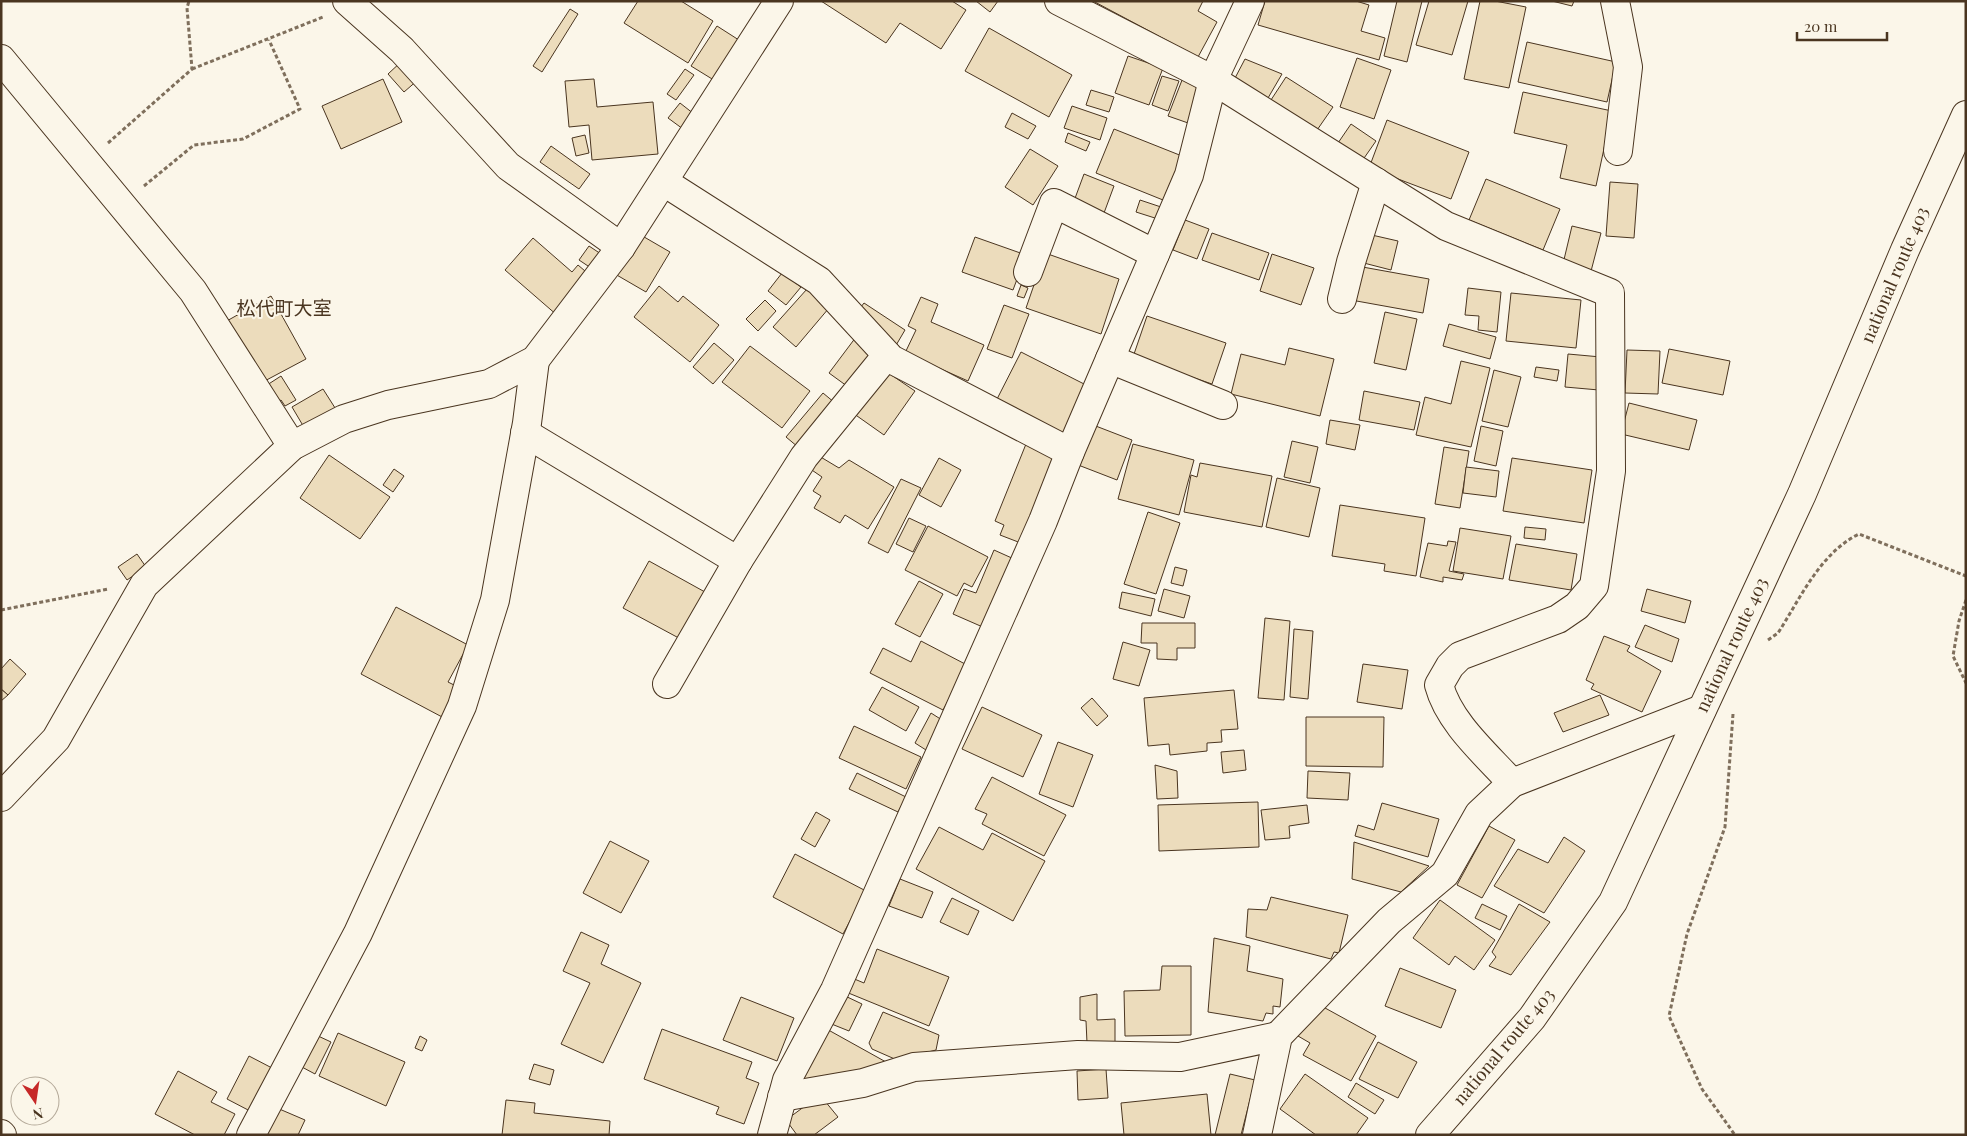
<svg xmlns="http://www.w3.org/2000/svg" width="1967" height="1136" font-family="'Playfair Display','Noto Sans JP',serif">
<rect width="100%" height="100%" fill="#fbf6e9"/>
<g fill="#ecdcbc" stroke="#4a3520">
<polygon points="638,1 681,1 713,21 688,63 624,23"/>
<polygon points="821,1 952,1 966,10 941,49 900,23 886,43"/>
<polygon points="976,1 998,1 990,12"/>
<polygon points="1093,1 1203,1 1198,11 1217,22 1198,57"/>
<polygon points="1265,1 1356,1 1369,5 1361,31 1385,38 1379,60 1258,25"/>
<polygon points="1397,1 1422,1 1407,62 1384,56"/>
<polygon points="1429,1 1468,1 1452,55 1416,45"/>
<polygon points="1480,1 1495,1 1526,7 1509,88 1464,79"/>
<polygon points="1552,1 1574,1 1572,6"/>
<polygon points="570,9 578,14 542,72 533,66"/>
<polygon points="717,26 742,42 717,82 691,66"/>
<polygon points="989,28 1072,75 1049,117 965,71"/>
<polygon points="1527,42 1616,62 1607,102 1518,82"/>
<polygon points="1128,56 1163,68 1149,105 1115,93"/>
<polygon points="1357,58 1391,70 1374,119 1340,107"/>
<polygon points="1245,59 1282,74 1268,98 1234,80"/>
<polygon points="402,61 419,79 404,92 388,74"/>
<polygon points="685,69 694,75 676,100 667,94"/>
<polygon points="1184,75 1207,84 1191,124 1168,116"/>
<polygon points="1162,76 1179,81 1168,111 1152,105"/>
<polygon points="1286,77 1333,107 1315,133 1269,103"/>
<polygon points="383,79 402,122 341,149 322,106"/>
<polygon points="594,79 597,107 653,102 658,154 592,160 589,125 569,127 565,81"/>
<polygon points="1091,90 1114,97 1109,112 1086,105"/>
<polygon points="1523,92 1612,111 1596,186 1560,178 1567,145 1514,133"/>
<polygon points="680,103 694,114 683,129 668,118"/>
<polygon points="1072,106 1107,118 1100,140 1064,128"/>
<polygon points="1012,113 1036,126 1028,139 1005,127"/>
<polygon points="1387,120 1469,152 1451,199 1369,168"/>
<polygon points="1351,124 1376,141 1362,161 1338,143"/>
<polygon points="1114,129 1182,156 1163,200 1096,173"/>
<polygon points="1068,133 1090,142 1086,151 1065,142"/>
<polygon points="585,135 589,153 576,156 572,138"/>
<polygon points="551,146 590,174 579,189 540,162"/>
<polygon points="1030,149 1058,166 1033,205 1005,187"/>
<polygon points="1084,174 1114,186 1104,213 1074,201"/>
<polygon points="1486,179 1560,209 1543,250 1469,220"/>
<polygon points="1610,182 1638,184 1634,238 1606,236"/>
<polygon points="1140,200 1161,207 1158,219 1136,212"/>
<polygon points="1185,220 1209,229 1197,259 1173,250"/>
<polygon points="1572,226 1601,233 1590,275 1562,268"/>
<polygon points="1212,233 1269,253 1259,280 1202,260"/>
<polygon points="1363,233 1398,241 1391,270 1356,261"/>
<polygon points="639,234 670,252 646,292 615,274"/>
<polygon points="975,237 1026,255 1013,290 962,272"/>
<polygon points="533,238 572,272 578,265 592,277 558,316 505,270"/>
<polygon points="589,246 604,256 594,270 579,260"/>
<polygon points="1045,253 1119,279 1101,334 1026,308"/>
<polygon points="1272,254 1314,268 1301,305 1260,291"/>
<polygon points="1357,266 1429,279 1423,313 1351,300"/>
<polygon points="782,273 801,287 786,305 768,291"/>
<polygon points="1021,285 1028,288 1024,298 1017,296"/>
<polygon points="659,286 678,302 683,296 719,325 690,362 634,317"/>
<polygon points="1468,288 1501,292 1497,332 1478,330 1479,316 1465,315"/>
<polygon points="807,289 829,308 796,347 773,327"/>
<polygon points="1511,293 1581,300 1576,348 1506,341"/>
<polygon points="271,296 306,359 259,384 225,322"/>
<polygon points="921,297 938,304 931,322 984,345 968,381 905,353 916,330 908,326"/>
<polygon points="765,300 776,311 758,331 746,319"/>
<polygon points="864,303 905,330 895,347 857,312"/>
<polygon points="1004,305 1029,314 1012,358 987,349"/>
<polygon points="1385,312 1417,319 1406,370 1374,363"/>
<polygon points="1147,316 1226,343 1212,384 1133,357"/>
<polygon points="1449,324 1496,337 1490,359 1443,346"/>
<polygon points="856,337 879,353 851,389 829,373"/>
<polygon points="714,343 734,360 713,384 693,367"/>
<polygon points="750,346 810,391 782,428 722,382"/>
<polygon points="1289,348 1334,359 1320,416 1231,394 1241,354 1285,365"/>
<polygon points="1669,349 1730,361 1723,395 1662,383"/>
<polygon points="1627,350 1660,351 1658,394 1625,393"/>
<polygon points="1021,352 1088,386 1062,437 995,403"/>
<polygon points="1568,354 1601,357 1599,390 1565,387"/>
<polygon points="1461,361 1490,368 1471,447 1416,435 1425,397 1451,404"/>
<polygon points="1536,367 1559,370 1557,381 1534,377"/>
<polygon points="881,368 915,391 884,435 850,411"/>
<polygon points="1494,370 1521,377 1508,427 1482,421"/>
<polygon points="281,376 296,400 285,406 281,400 275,404 264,387"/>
<polygon points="323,389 337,411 305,429 292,407"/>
<polygon points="1364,391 1420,402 1414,430 1359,420"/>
<polygon points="823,393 841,408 804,452 786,437"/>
<polygon points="1629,403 1697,420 1689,450 1621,434"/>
<polygon points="1330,420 1360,425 1355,450 1326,444"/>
<polygon points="1088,423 1132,440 1117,480 1073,463"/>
<polygon points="1481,426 1503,431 1496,466 1474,461"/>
<polygon points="1292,441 1318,447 1310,483 1284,477"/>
<polygon points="1026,444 1062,458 1026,545 1000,535 1004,525 995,521"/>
<polygon points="1133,444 1194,460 1179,515 1118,499"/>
<polygon points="1444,447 1469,451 1460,508 1435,504"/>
<polygon points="814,453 839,468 849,460 894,487 868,529 845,515 840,523 814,508 821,496 813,491 822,477 806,466"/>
<polygon points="329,455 390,497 360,539 300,498"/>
<polygon points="939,458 961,470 941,507 919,495"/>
<polygon points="1512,458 1592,470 1584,523 1503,511"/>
<polygon points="1200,463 1272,476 1262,527 1184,512 1191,475 1197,477"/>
<polygon points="1466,467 1499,471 1496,497 1463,493"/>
<polygon points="394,469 404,476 393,492 383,485"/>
<polygon points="1277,478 1320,488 1309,537 1266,527"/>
<polygon points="901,479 921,488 888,553 868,543"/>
<polygon points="1340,505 1425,518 1416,576 1384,571 1385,564 1332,556"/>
<polygon points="1148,512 1180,523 1156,594 1124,584"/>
<polygon points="909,518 926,526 913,552 896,544"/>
<polygon points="928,526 988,557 972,587 964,583 957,596 905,570"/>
<polygon points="1525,527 1546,529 1545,540 1524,538"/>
<polygon points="1460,528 1511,536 1503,579 1453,571"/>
<polygon points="1448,541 1456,542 1449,571 1464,574 1462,580 1443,577 1443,582 1420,577 1428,543 1447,546"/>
<polygon points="1516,544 1577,554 1571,590 1509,580"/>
<polygon points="994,550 1014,559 985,628 953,614 964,589 976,593"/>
<polygon points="137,554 146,567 127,580 118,567"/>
<polygon points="649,561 714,597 688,643 623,608"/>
<polygon points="1175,567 1187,570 1183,586 1171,583"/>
<polygon points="919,581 943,594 920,637 895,624"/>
<polygon points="1164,589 1190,596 1184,618 1158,611"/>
<polygon points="1647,589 1691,601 1685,623 1641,611"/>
<polygon points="1122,592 1155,599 1151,616 1119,608"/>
<polygon points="396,607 468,645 448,682 460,688 444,718 361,674"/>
<polygon points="1265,618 1290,621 1284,700 1258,698"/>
<polygon points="1142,623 1195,623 1195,648 1177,648 1177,660 1157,659 1157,643 1141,643"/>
<polygon points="1645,625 1679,639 1672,662 1635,647"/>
<polygon points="1294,629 1313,631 1308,699 1290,697"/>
<polygon points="1604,636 1630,646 1627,651 1661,671 1642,712 1591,689 1594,684 1586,680"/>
<polygon points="921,641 967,665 943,710 870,673 883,648 911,662"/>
<polygon points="1123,642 1150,650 1139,686 1113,679"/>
<polygon points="10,659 26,674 8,695 1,689 1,669"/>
<polygon points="1363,664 1408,670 1402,709 1357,702"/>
<polygon points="882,687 919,707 906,731 869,710"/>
<polygon points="1,689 8,695 1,701"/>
<polygon points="1234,690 1238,729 1221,730 1222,742 1207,743 1207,751 1170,755 1169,744 1148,746 1144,698"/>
<polygon points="1600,695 1609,715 1563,732 1554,713"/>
<polygon points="1092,698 1108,716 1097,726 1081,708"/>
<polygon points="982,707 1042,735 1023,777 962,749"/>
<polygon points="931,713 942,720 926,750 915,743"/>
<polygon points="1306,717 1384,717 1383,767 1306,766"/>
<polygon points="854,726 921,757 906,789 839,758"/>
<polygon points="1058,742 1093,755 1073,807 1039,794"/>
<polygon points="1244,750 1246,770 1223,773 1221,752"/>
<polygon points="1155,765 1177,771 1178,798 1157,799"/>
<polygon points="1308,771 1350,773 1348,800 1307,798"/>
<polygon points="857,773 906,797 898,812 849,789"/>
<polygon points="992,777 1066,815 1044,856 982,824 987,814 975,809"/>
<polygon points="1258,802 1259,847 1159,851 1158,805"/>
<polygon points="1382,803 1439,819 1428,857 1355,836 1358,825 1374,830"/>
<polygon points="1307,805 1309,823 1289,826 1290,838 1265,840 1261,810"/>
<polygon points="816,812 830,820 815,847 801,839"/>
<polygon points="1489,826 1515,840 1482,898 1457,885"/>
<polygon points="939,827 983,850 992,833 1045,861 1013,921 916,869"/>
<polygon points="1564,837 1585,851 1544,913 1494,886 1518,849 1548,863"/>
<polygon points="610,841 649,861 621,913 583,893"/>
<polygon points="1354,842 1429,866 1401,892 1352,879"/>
<polygon points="795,854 866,891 843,934 773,897"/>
<polygon points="900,879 933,892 922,918 889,906"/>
<polygon points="1271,897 1348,915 1339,953 1334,952 1331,959 1246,937 1248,909 1267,910"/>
<polygon points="952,898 979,911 968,935 940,922"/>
<polygon points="1440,900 1495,940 1474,970 1455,956 1449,965 1413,938"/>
<polygon points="1482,904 1507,916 1500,930 1475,918"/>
<polygon points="1519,904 1550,922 1511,975 1489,966 1496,957 1492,952"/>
<polygon points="581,932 609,945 601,964 641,983 603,1063 561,1044 590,983 563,971"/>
<polygon points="1214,938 1250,946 1247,971 1283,979 1280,1007 1273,1006 1273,1014 1266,1013 1263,1021 1208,1012"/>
<polygon points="877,949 949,977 929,1026 846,992 852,978 864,983"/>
<polygon points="1162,966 1191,966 1191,1035 1125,1036 1124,991 1160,990"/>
<polygon points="1400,968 1456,990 1441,1028 1385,1006"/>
<polygon points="841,994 862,1004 849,1031 829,1023"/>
<polygon points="1097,994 1097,1020 1115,1019 1115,1045 1087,1043 1086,1021 1080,1020 1080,997"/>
<polygon points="741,997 794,1018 777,1061 723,1040"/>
<polygon points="1316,1003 1376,1036 1351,1081 1303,1055 1310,1043 1298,1036"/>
<polygon points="883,1012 939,1035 936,1050 897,1060 872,1049 869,1043"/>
<polygon points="823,1027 886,1062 828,1083 796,1077"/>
<polygon points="662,1029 752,1062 746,1078 759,1083 744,1124 716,1114 719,1107 644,1079"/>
<polygon points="338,1033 405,1062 386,1106 319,1076"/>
<polygon points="316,1035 331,1042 315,1074 300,1066"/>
<polygon points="420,1036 427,1040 422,1051 415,1048"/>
<polygon points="1378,1042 1417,1062 1398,1098 1359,1079"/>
<polygon points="249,1056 272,1068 250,1111 227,1099"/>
<polygon points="534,1064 554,1070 550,1085 529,1079"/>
<polygon points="1106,1069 1108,1098 1078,1100 1077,1071"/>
<polygon points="178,1071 217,1092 211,1102 235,1114 224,1135 195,1135 155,1114"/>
<polygon points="1230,1074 1255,1080 1241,1135 1215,1135"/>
<polygon points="1305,1074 1368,1118 1356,1135 1316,1135 1280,1109"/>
<polygon points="1356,1083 1384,1100 1375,1114 1348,1097"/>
<polygon points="1207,1094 1211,1135 1124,1135 1121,1103"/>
<polygon points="820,1095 838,1117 814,1135 797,1135 786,1120"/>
<polygon points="506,1100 535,1103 534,1113 610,1121 609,1135 502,1135"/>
<polygon points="277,1108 305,1120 298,1135 265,1135"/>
</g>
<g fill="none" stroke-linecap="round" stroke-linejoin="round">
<defs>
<g id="minor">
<polyline points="347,1 402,50 508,166 621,247"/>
<path d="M1059,1l154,79 233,146 164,67 1,178 -17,115 -17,20 -19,13 -98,37 -10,10 -11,19c10,38 48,70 73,98"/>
<polyline points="1615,1 1628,67 1618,151"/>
<polyline points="1,59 193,291 292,446"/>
<polyline points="664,182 819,281 891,359 1070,452"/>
<polyline points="1028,272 1054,203 1155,254"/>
<polyline points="1342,299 1351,262 1376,182"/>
<polyline points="1110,359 1223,405"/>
<polyline points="525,433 738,561 804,457 887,355"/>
<polyline points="667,684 738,561"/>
<polyline points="1,797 56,739 144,585 292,446 344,419 388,405 489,384 535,360 621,247 779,1"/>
<polyline points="782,1097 863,1083 914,1067 1078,1055 1180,1057 1278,1036"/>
<polyline points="1,1134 2,1135"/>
<polyline points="251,1135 358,933 462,706 495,600 527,423 535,360"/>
<polyline points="772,1135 787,1080 835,990 1043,521 1070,452 1189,175 1213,80 1250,1"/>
<polyline points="1257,1135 1278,1036 1389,921 1445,874 1479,814 1512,783 1702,709"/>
</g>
<polyline id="trunk" points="1430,1135 1532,1018 1613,902 1802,494 1905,250 1966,115"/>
</defs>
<use href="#minor" stroke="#4a3520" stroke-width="30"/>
<use href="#trunk" stroke="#4a3520" stroke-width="30"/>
<g stroke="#7f6f5c" stroke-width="3" stroke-dasharray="4 2.5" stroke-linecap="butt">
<polyline points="192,69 323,17"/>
<polyline points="108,143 192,69 187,8 189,1"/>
<polyline points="144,186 194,145 243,139 300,109 269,40"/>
<polyline points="1966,600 1959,621 1953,656 1966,683"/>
<polyline points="1,610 108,589"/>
<path d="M1768,640l10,-7c22,-34 42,-80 81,-99l107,42"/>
<polyline points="1733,714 1725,827 1687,934 1669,1016 1702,1089 1735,1135"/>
</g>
<use href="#minor" stroke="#fbf6e9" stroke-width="28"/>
<use href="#trunk" stroke="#fbf6e9" stroke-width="28"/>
</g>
<g text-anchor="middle" stroke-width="4" stroke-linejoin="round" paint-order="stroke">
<g font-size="18" fill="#4a3520" stroke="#fbf6e9">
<text transform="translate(1895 275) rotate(-67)" y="6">national route 403</text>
<text transform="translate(1732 645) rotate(-65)" y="6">national route 403</text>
<text transform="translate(1504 1047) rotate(-50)" y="6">national route 403</text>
</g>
<g font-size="19" fill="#4a3520" stroke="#fbf6e9">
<text x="284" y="315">松代町大室</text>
</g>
</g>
<rect width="1967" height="1136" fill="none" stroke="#4a3520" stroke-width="5"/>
<g transform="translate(35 1101) rotate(167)"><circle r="24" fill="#fbf6e9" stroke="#b4a999"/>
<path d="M0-4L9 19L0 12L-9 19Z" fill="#c62828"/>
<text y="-8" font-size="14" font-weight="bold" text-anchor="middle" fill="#4a3520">N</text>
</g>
<path d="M1797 32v8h90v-8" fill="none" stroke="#4a3520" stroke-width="2.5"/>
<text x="1804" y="32" font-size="15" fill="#4a3520" stroke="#fbf6e9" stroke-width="4" paint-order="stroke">20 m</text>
</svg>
